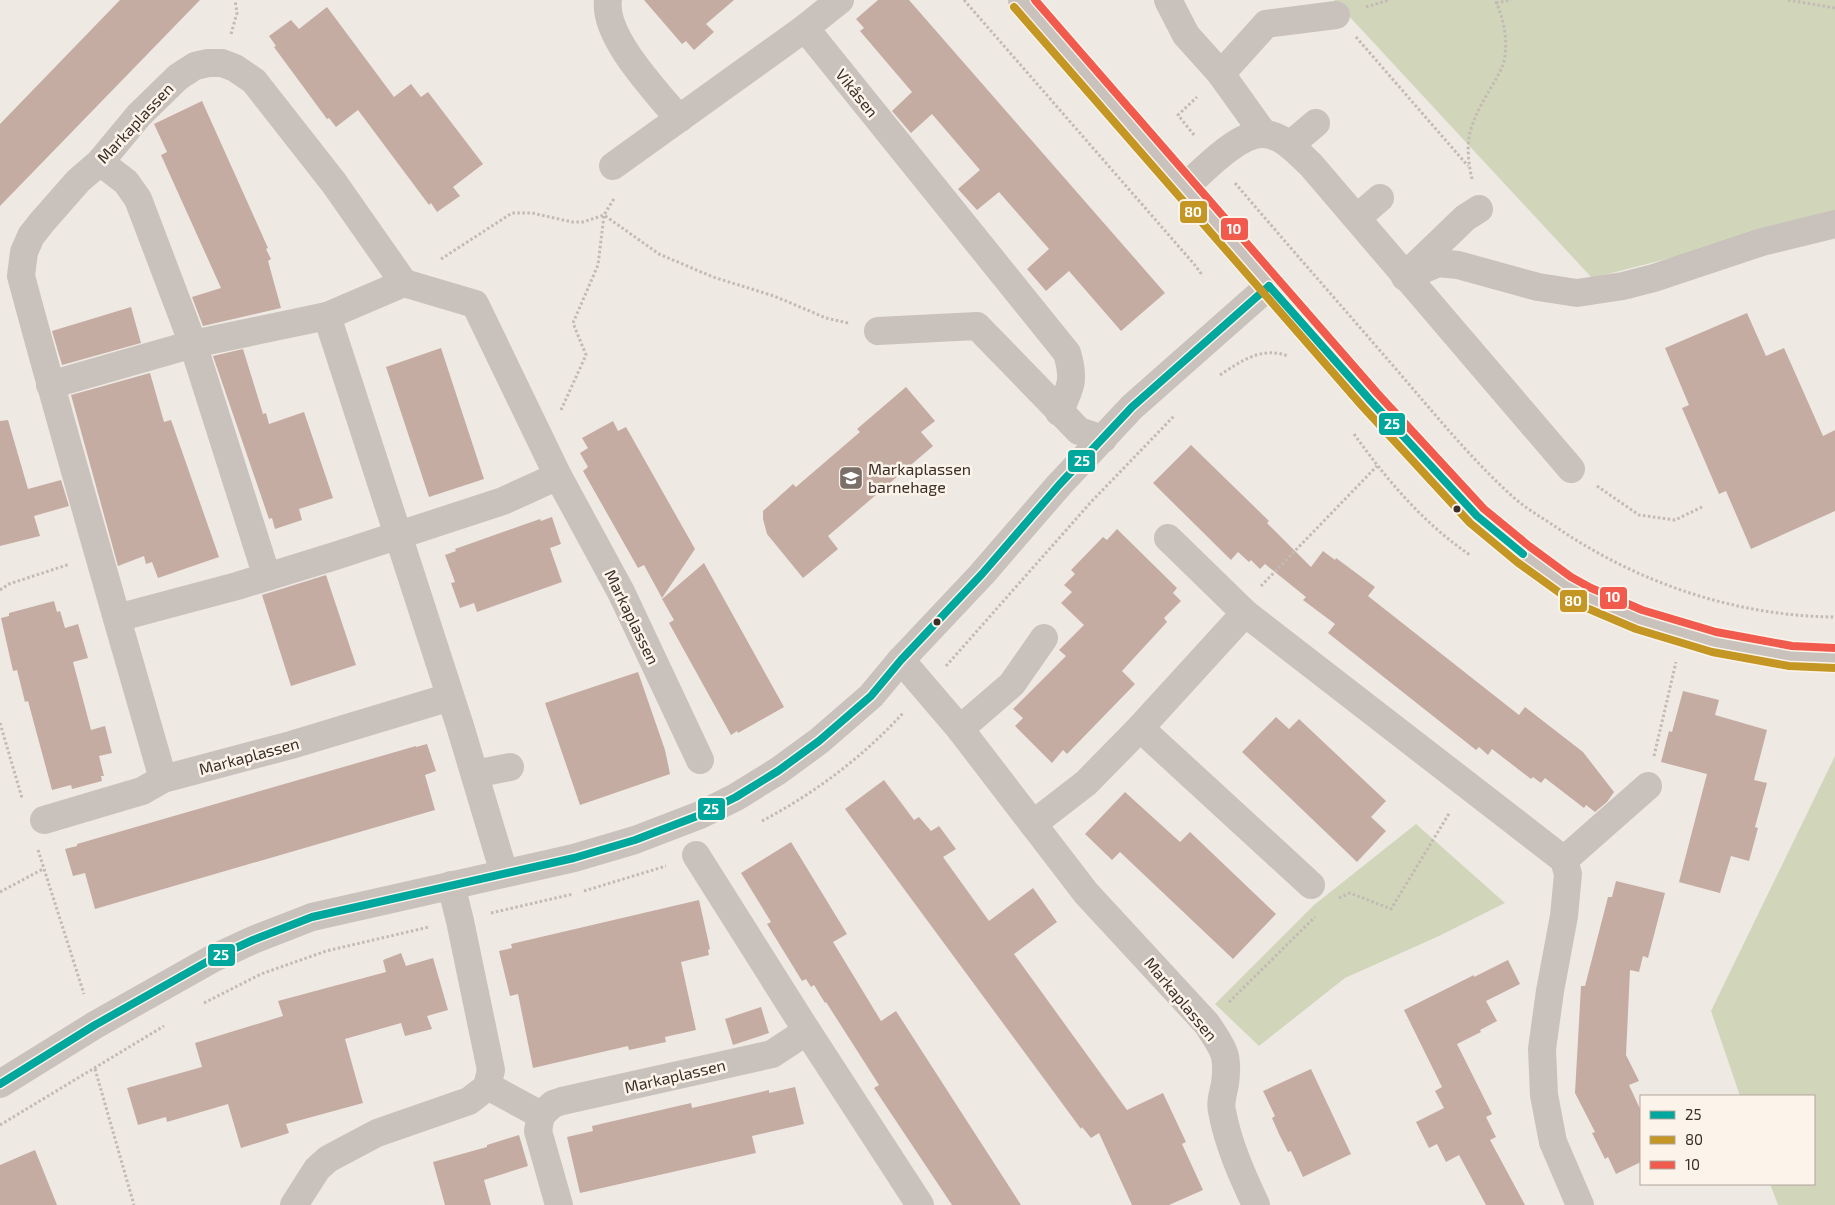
<svg xmlns="http://www.w3.org/2000/svg" width="1835" height="1205" font-family="'Exo 2',sans-serif">
<rect width="100%" height="100%" fill="#efe9e3"/>
<g fill="#d1d6bb">
<polygon points="1334,0 1835,0 1835,216 1592,278"/>
<polygon points="1835,756 1835,1205 1778,1205 1770,1184 1814,1184 1814,1096 1740,1096 1711,1011"/>
<polygon points="1416,824 1505,903 1439,936 1345,978 1259,1046 1215,1004 1314,905"/>
</g>
<g fill="#c5aca3">
<polygon points="120,0 200,0 0,206 0,124"/>
<polygon points="644,0 734,0 706,24 714,32 694,50 686,41 682,44"/>
<polygon points="878,0 909,0 1165,293 1121,331 1069,271 1046,291 1027,269 1049,249 999,192 977,210 958,189 980,170 932,114 911,133 892,111 912,92 860,31 864,28 856,19"/>
<polygon points="327,7 394,97 411,84 421,97 428,92 483,164 453,187 460,196 437,212 431,203 429,205 358,110 336,127 329,118 327,119 274,47 276,46 269,36 291,20 299,29"/>
<polygon points="202,101 268,248 266,249 271,259 268,261 281,308 203,326 192,297 221,288 161,155 167,152 154,124"/>
<polygon points="131,307 141,343 62,365 52,331"/>
<polygon points="1747,313 1766,356 1784,348 1823,436 1835,430 1835,511 1751,549 1726,491 1719,494 1682,408 1689,405 1665,348"/>
<polygon points="441,348 484,479 429,497 386,367"/>
<polygon points="243,349 263,414 266,413 269,424 304,412 333,498 299,509 302,520 275,529 272,518 269,519 213,356"/>
<polygon points="150,373 164,422 171,420 219,557 158,578 152,562 146,564 144,556 118,566 71,395"/>
<polygon points="906,387 935,421 921,432 933,446 828,536 838,549 803,578 767,534 763,519 763,511 793,484 796,487 860,432 857,429"/>
<polygon points="8,420 28,489 61,480 69,506 34,516 40,536 0,546 0,421"/>
<polygon points="613,421 618,431 626,427 695,549 662,598 644,565 638,568 583,471 588,467 580,453 588,448 582,438"/>
<polygon points="1191,445 1269,521 1267,523 1311,567 1323,551 1335,560 1336,558 1375,587 1368,596 1519,715 1525,707 1583,752 1614,792 1607,802 1595,812 1586,805 1584,808 1545,778 1541,783 1533,777 1531,779 1492,749 1488,755 1479,747 1476,750 1328,633 1335,624 1303,600 1306,597 1265,564 1260,569 1251,560 1249,562 1238,552 1231,560 1153,483"/>
<polygon points="552,517 561,544 550,548 562,582 477,612 474,603 460,608 451,583 455,582 445,555 456,551 455,549 540,519 541,521"/>
<polygon points="1117,529 1177,588 1173,593 1181,601 1164,618 1167,622 1122,671 1135,684 1067,754 1063,750 1052,763 1015,726 1023,718 1013,709 1066,656 1059,650 1084,625 1061,603 1072,592 1064,585 1075,574 1071,570 1103,537 1107,540"/>
<polygon points="704,563 784,707 738,733 737,731 731,735 669,623 674,620 662,599"/>
<polygon points="326,575 356,665 291,686 262,595"/>
<polygon points="54,601 57,612 60,611 65,628 78,624 88,658 73,662 91,730 105,726 112,753 99,756 104,776 101,776 102,781 72,789 71,785 52,790 28,701 25,702 17,670 13,671 1,618 9,616 9,613"/>
<polygon points="638,672 665,750 670,774 580,805 545,703"/>
<polygon points="1683,691 1719,700 1715,715 1767,730 1754,780 1767,783 1755,827 1758,828 1749,861 1731,856 1720,893 1679,882 1707,774 1661,762 1669,731 1672,732"/>
<polygon points="1276,717 1289,729 1299,719 1386,801 1371,817 1386,831 1357,862 1242,752"/>
<polygon points="427,744 436,771 425,775 435,810 95,909 85,873 73,876 65,849 77,846 77,844 416,746 416,747"/>
<polygon points="884,780 914,820 919,817 931,831 939,826 956,849 943,857 989,921 1033,888 1057,922 1014,954 1127,1110 1163,1093 1186,1142 1182,1144 1203,1190 1169,1205 1132,1205 1099,1133 1091,1138 1082,1127 1081,1129 845,809"/>
<polygon points="1125,792 1180,842 1190,832 1276,914 1233,959 1120,852 1112,860 1085,834"/>
<polygon points="791,842 847,934 833,942 881,1021 896,1011 1021,1205 952,1205 874,1088 879,1085 826,1002 825,1003 814,985 811,987 806,979 802,981 767,924 771,922 741,873"/>
<polygon points="1616,881 1665,893 1648,958 1643,956 1639,972 1630,970 1626,1055 1639,1081 1629,1085 1641,1111 1641,1162 1616,1174 1608,1157 1605,1159 1592,1133 1595,1132 1575,1093 1581,986 1585,986 1608,897 1612,897"/>
<polygon points="699,900 710,949 708,950 709,955 681,962 696,1030 665,1037 666,1042 629,1050 628,1046 533,1068 518,994 510,996 499,951 512,948 511,944"/>
<polygon points="401,953 406,966 433,958 448,1010 427,1016 432,1029 405,1036 401,1023 345,1039 363,1103 286,1124 289,1133 241,1148 228,1104 167,1122 166,1117 138,1125 127,1088 202,1067 195,1043 283,1016 278,1001 386,972 383,960"/>
<polygon points="1508,960 1520,984 1486,1001 1497,1021 1480,1030 1481,1032 1457,1044 1492,1114 1486,1117 1496,1137 1490,1140 1525,1205 1486,1205 1459,1155 1446,1162 1437,1144 1429,1148 1416,1122 1444,1108 1435,1091 1442,1087 1404,1010 1474,975 1474,977"/>
<polygon points="761,1007 769,1033 733,1045 725,1019"/>
<polygon points="1311,1069 1351,1154 1303,1177 1291,1151 1288,1152 1279,1134 1272,1118 1275,1116 1263,1091"/>
<polygon points="795,1087 804,1124 752,1136 756,1153 580,1193 567,1137 593,1131 592,1126 691,1103 692,1108 769,1090 769,1093"/>
<polygon points="519,1135 528,1166 484,1180 491,1205 445,1205 433,1162 487,1147 487,1145"/>
<polygon points="35,1150 57,1205 0,1205 0,1165"/>
</g>
<g fill="none" stroke-linecap="round" stroke-linejoin="round">
<g stroke="#c2bab3" stroke-width="3" stroke-dasharray="2.5 2.5" stroke-linecap="butt">
<polyline points="964,0 1194,264 1203,276"/>
<polyline points="1788,0 1835,8"/>
<polyline points="1496,3 1511,0"/>
<polyline points="1366,7 1389,0"/>
<polyline points="231,34 237,13 235,0"/>
<polyline points="1356,37 1468,166"/>
<polyline points="1194,135 1178,115 1197,97"/>
<path d="M1472,179c-4,-17 -6,-37 0,-53 7,-22 21,-39 30,-59 8,-20 2,-49 -7,-67"/>
<path d="M1235,183c51,60 103,119 154,178 40,46 78,94 123,135 13,12 29,21 44,31 82,56 179,89 279,90"/>
<polyline points="441,259 512,213 532,213 572,222 583,222 604,215 615,197"/>
<path d="M1220,375c21,-14 42,-29 68,-19"/>
<polyline points="561,410 586,355 573,323 598,265 604,215 659,254 713,277 774,296 826,318 848,323"/>
<path d="M1354,434c33,46 69,89 116,121"/>
<polyline points="1597,486 1639,515 1675,520 1704,506"/>
<polyline points="1261,586 1377,466"/>
<polyline points="0,590 9,584 70,564"/>
<polyline points="946,666 1091,502 1175,415"/>
<polyline points="0,723 22,798"/>
<polyline points="1654,756 1676,662"/>
<path d="M762,821c53,-28 102,-65 141,-108"/>
<polyline points="38,850 84,994"/>
<polyline points="584,891 666,866"/>
<polyline points="0,892 43,869"/>
<polyline points="1339,898 1350,893 1391,909 1450,812"/>
<polyline points="491,913 573,894"/>
<polyline points="1229,1002 1315,917"/>
<polyline points="204,1003 261,974 326,951 429,927"/>
<polyline points="95,1069 134,1205"/>
<polyline points="0,1125 164,1026"/>
</g>
<g stroke="#c9c1bb" stroke-width="28">
<path d="M608,0c-5,37 49,92 71,119"/>
<path d="M840,0l-35,28 262,325c8,27 4,34 -8,59"/>
<polyline points="1022,0 1370,400 1477,516 1523,554 1566,585 1587,597 1639,619 1714,642 1791,656 1835,658"/>
<polyline points="1168,0 1186,35 1221,74 1264,134"/>
<polyline points="1221,74 1266,24 1336,15"/>
<polyline points="1290,145 1316,123"/>
<polyline points="100,162 126,182 138,199 193,344 267,577"/>
<polyline points="613,166 805,28"/>
<path d="M1185,187c18,-16 54,-55 79,-53 19,1 34,19 47,31l260,304"/>
<polyline points="1357,218 1380,198"/>
<polyline points="1411,270 1465,218 1479,209"/>
<polyline points="1405,277 1438,263 1458,265 1538,287 1577,293 1623,286 1654,278 1762,242 1835,224"/>
<polyline points="327,316 460,726 504,873"/>
<polyline points="878,331 977,326 1079,431 1103,439"/>
<polyline points="50,385 193,344 327,316 404,283"/>
<polyline points="1168,538 1245,613 1564,860 1568,874 1564,916 1550,991 1542,1049 1544,1095 1553,1142 1580,1205"/>
<polyline points="117,618 237,586 335,556 503,501 558,476"/>
<path d="M901,660l59,69 126,164 121,131c16,25 22,29 18,60 -2,9 -5,19 -3,27 6,33 20,64 34,94"/>
<path d="M450,697l-159,48 -128,34c-48,-168 -97,-335 -142,-503l3,-24 7,-16 11,-14 36,-41 22,-19 39,-47 39,-38 17,-11 13,-3h14l13,5 19,13 80,102 70,100 71,21 83,172 63,116 79,168"/>
<polyline points="1140,728 1311,885"/>
<polyline points="960,729 1012,684 1044,638"/>
<polyline points="475,774 510,767"/>
<polyline points="44,820 142,791 163,779"/>
<polyline points="1033,824 1086,783 1140,728 1245,613"/>
<polyline points="696,855 807,1031"/>
<polyline points="1564,860 1648,786"/>
<polyline points="0,1084 95,1025 212,959 253,940 312,917 574,858 635,840 700,815 736,797 778,771 819,741 871,696 901,660 982,574 1059,485 1132,407 1269,286"/>
<polyline points="487,1087 495,1090 541,1115 553,1104 562,1101 772,1054 807,1031 920,1205"/>
<polyline points="541,1115 538,1131 559,1205"/>
<polyline points="294,1205 317,1169 328,1159 377,1133 469,1101 487,1087 491,1070 460,921 451,885"/>
</g>
<defs>
<g id="bus-1">
<polyline points="1269,286 1370,400 1477,516 1523,554"/>
<polyline points="0,1084 95,1025 212,959 253,940 312,917 574,858 635,840 700,815 736,797 778,771 819,741 871,696 901,660 982,574 1059,485 1132,407 1269,286"/>
</g>
<polyline id="bus-2" points="1014,7 1363,407 1470,523 1517,562 1560,593 1582,606 1636,629 1712,652 1789,666 1835,668"/>
<polyline id="bus-3" points="1035,0 1377,393 1484,509 1529,546 1571,577 1591,588 1642,610 1716,632 1792,646 1835,648"/>
</defs>
<use href="#bus-1" stroke="#fcf4ea" stroke-width="11"/>
<use href="#bus-2" stroke="#fcf4ea" stroke-width="11"/>
<use href="#bus-3" stroke="#fcf4ea" stroke-width="11"/>
<use href="#bus-1" stroke="#00a79d" stroke-width="8"/>
<use href="#bus-2" stroke="#c49624" stroke-width="8"/>
<use href="#bus-3" stroke="#f15b4e" stroke-width="8"/>
</g>
<defs>
<symbol id="school-square" viewBox="-11 -11 22 22"><rect x="-9" y="-9" width="18" height="18" rx="4" fill="#7a6f69" stroke="#fcf4ea"/><path d="M0-5L7-2L0 1L-7-2ZM-4 1L0 2.5L4 1V4Q0 6-4 4Z" fill="#fff"/></symbol>
</defs>
<g fill-rule="evenodd">
<use href="#school-square" x="837" y="464" width="28" height="28"/>
</g>
<g fill="#3b2e28" stroke="#fcf4ea" stroke-width="2">
<circle cx="1457" cy="509" r="4.5"/>
<circle cx="937" cy="622" r="4.5"/>
</g>
<g text-anchor="middle" stroke-width="5" stroke-linejoin="round" paint-order="stroke">
<g font-size="16" fill="#3b2e28" stroke="#fcf4ea">
<text transform="translate(857 93) rotate(51)" y="6">Vikåsen</text>
<text transform="translate(135 123) rotate(-47)" y="6">Markaplassen</text>
<text transform="translate(632 617) rotate(64)" y="6">Markaplassen</text>
<text transform="translate(249 756) rotate(-15)" y="6">Markaplassen</text>
<text transform="translate(1181 999) rotate(50)" y="6">Markaplassen</text>
<text transform="translate(675 1076) rotate(-13)" y="6">Markaplassen</text>
</g>
<g font-size="16" fill="#3b2e28" stroke="#fcf4ea" text-anchor="start">
<text x="868" y="475">Markaplassen<tspan x="868" dy="18">barnehage</tspan></text>
</g>
</g>
<g stroke="#fcf4ea" stroke-width="2">
<rect x="1179" y="200" width="29" height="24" rx="5" fill="#c49624"/>
<rect x="1220" y="217" width="29" height="24" rx="5" fill="#f15b4e"/>
<rect x="1378" y="412" width="28" height="24" rx="5" fill="#00a79d"/>
<rect x="1067" y="449" width="29" height="24" rx="5" fill="#00a79d"/>
<rect x="1599" y="586" width="29" height="24" rx="5" fill="#f15b4e"/>
<rect x="1559" y="589" width="29" height="24" rx="5" fill="#c49624"/>
<rect x="697" y="797" width="29" height="24" rx="5" fill="#00a79d"/>
<rect x="207" y="943" width="29" height="24" rx="5" fill="#00a79d"/>
</g>
<g font-size="14" text-anchor="middle" font-weight="bold" fill="#fff">
<text x="1193" y="217">80</text>
<text x="1234" y="234">10</text>
<text x="1392" y="429">25</text>
<text x="1082" y="466">25</text>
<text x="1613" y="602">10</text>
<text x="1573" y="606">80</text>
<text x="711" y="814">25</text>
<text x="221" y="960">25</text>
</g>
<rect x="1640" y="1095" width="175" height="90" fill="#fcf4ea" stroke="#afa59c"/>
<rect x="1650" y="1111" width="25" height="8" fill="#00a79d" stroke="#afa59c"/>
<text x="1685" y="1120" font-size="15" fill="#3b2e28">25</text>
<rect x="1650" y="1136" width="25" height="8" fill="#c49624" stroke="#afa59c"/>
<text x="1685" y="1145" font-size="15" fill="#3b2e28">80</text>
<rect x="1650" y="1161" width="25" height="8" fill="#f15b4e" stroke="#afa59c"/>
<text x="1685" y="1170" font-size="15" fill="#3b2e28">10</text>
</svg>
